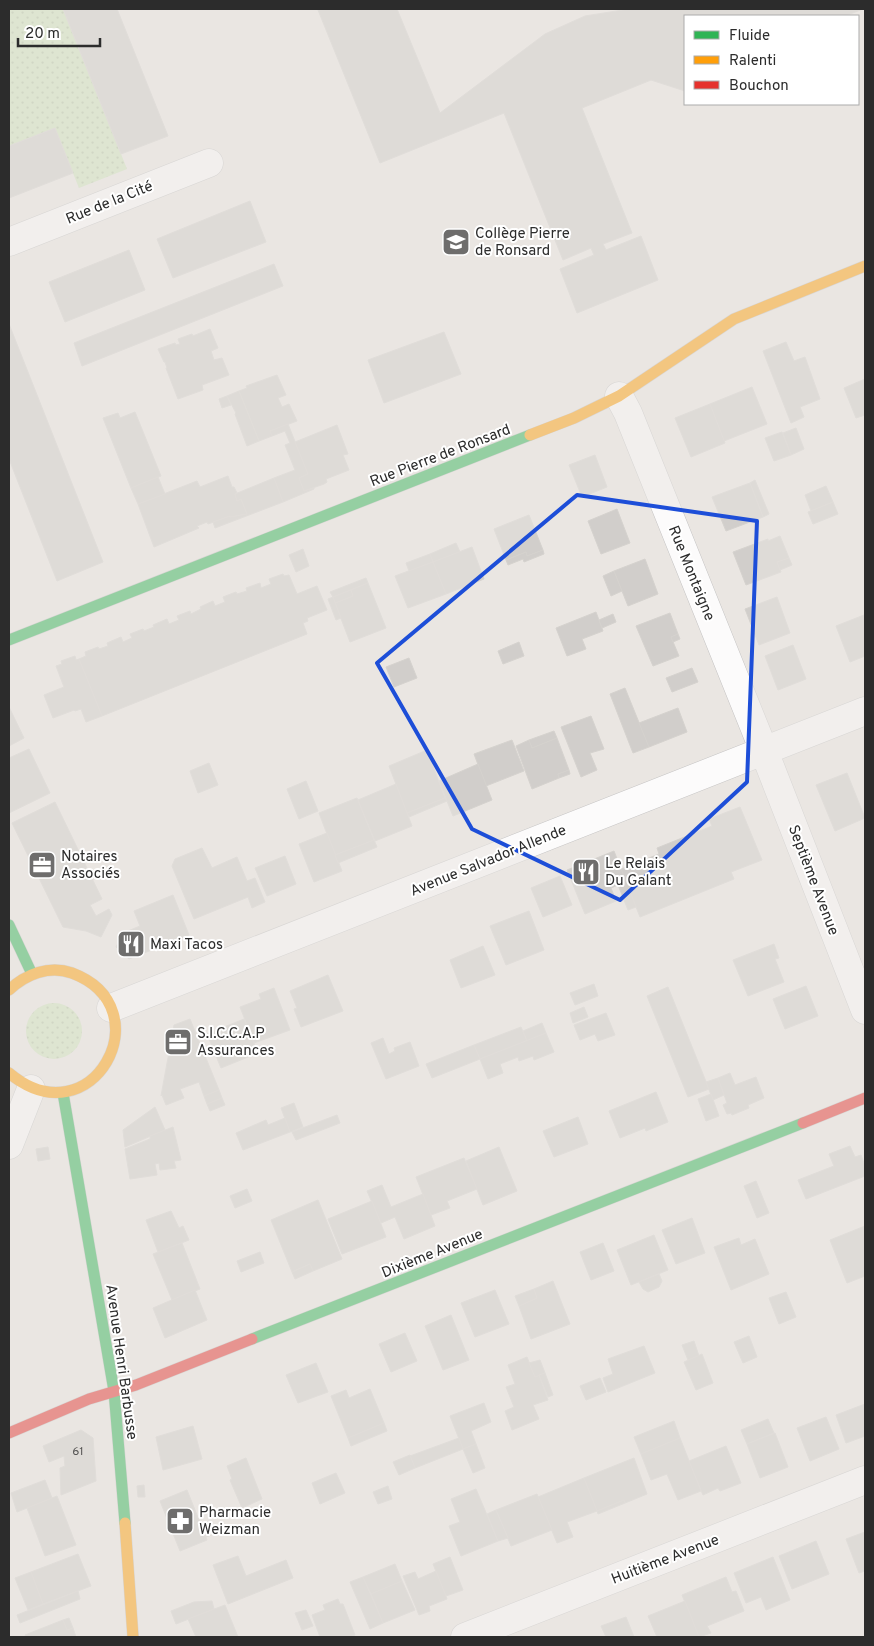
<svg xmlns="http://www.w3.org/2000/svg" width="874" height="1646" font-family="Overpass,sans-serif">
<defs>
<pattern id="grass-dots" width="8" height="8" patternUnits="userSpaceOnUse" patternTransform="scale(1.25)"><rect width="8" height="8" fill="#d0e4bc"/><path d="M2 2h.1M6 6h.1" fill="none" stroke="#b3c4a2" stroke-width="1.8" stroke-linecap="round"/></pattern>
</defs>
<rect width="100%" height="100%" fill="#eae6e2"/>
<g fill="url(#grass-dots)">
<polygon points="9,9 63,9 127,169 79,188 55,128 9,146"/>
<circle cx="54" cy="1031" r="28"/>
</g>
<g fill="#d1cecb" stroke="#d5d2ce">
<polygon points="63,9 117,9 168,136 121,154"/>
<polygon points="321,9 397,9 440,113 545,34 585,16 629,9 863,9 845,16 685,16 685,91 651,80 582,108 632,233 603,244 606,250 641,236 658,280 577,313 560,269 594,255 591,248 563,260 504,113 380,163 318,10"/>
<polygon points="55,128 73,173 9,198 9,146"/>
<polygon points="250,201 266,242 173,278 157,239"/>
<polygon points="129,250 145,290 65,322 49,282"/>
<polygon points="274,264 283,286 82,366 74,343"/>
<polygon points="9,324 103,562 57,581 9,459"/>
<polygon points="210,329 218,348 211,351 214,360 222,358 229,375 202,385 203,390 178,399 166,368 167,368 165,362 164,362 158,349 175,343 176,345 180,344 178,339 192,334 193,336"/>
<polygon points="444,332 461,374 384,403 368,360"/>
<polygon points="786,342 794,361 805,357 820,399 800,407 804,417 791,423 763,351"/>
<polygon points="277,375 286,395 278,398 282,407 289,404 297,421 270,431 272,436 259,441 239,391 247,388 246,386"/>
<polygon points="865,379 865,415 856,418 844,388"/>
<polygon points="752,387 767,424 724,441 710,404"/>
<polygon points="239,391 259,441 247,446 235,414 236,413 227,396"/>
<polygon points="227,396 231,405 222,408 219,399"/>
<polygon points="710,404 725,443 691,457 675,418"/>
<polygon points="135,412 161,476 131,488 103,418 118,413 120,418"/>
<polygon points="288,424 308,474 299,478 304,491 314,488 314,489 283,502 274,478 295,470 285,445 290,443 285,431 272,436 270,431"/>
<polygon points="337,425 348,454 343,455 349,470 326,479 327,482 324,484 304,491 299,478 308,474 295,442"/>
<polygon points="796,428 804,449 791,455 783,433"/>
<polygon points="782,432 791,455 774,461 765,438"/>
<polygon points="595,455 607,487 582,497 569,465"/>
<polygon points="228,476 232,487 234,487 237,493 235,494 237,501 241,499 247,514 230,517 230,516 208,524 207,522 197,526 199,528 154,547 138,504 197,481 200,487"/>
<polygon points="158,477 165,494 138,504 131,488"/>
<polygon points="274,478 283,502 215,528 213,522 230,516 230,517 247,514 241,499 237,501 235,494"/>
<polygon points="755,480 769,514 763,517 750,483"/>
<polygon points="750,483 763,517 726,531 712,497"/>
<polygon points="826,486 833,502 811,511 805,495"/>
<polygon points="833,502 838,514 813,524 808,512"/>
<polygon points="617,509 630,543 601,554 588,521"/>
<polygon points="529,515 543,550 527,556 526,552 506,560 494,529"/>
<polygon points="780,536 789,558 777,562 781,572 746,585 733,552 768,539 768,541"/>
<polygon points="456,543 460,552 433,562 430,554"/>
<polygon points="472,547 484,579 446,594 433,562"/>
<polygon points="303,549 309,566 296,572 289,555"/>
<polygon points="543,550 544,554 524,562 523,559 508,565 506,560 526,552 527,556"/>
<polygon points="430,554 433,562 409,571 406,563"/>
<polygon points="789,558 792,565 780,570 777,562"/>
<polygon points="645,559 658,594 628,606 614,571"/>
<polygon points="433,562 446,594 408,608 395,576"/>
<polygon points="614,571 622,591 611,596 603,576"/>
<polygon points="283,574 284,576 289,575 297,594 317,586 327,610 307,618 308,621 303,623 307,634 102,716 79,659 86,656 85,652 98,647 99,649 108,646 107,643 121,637 123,642 132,638 130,634 143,629 144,631 154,627 153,625 167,619 169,624 179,620 177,616 190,611 191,614 201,609 200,607 213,601 215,606 225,602 223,597 236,592 237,594 247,591 246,588 260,583 261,588 271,584 269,579"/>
<polygon points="366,578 368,583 333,597 330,592"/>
<polygon points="368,583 386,628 350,642 335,603 353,596 351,590"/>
<polygon points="351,590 353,596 335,603 333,597"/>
<polygon points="333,597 341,618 336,620 328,599"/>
<polygon points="777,597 790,633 759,645 745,609"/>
<polygon points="596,612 603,631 582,639 586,649 567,656 556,628"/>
<polygon points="670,613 678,634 671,637 679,656 653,666 636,626"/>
<polygon points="613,614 616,622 602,628 599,620"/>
<polygon points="864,615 865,618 865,656 850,662 836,626"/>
<polygon points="678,634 680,639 673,642 671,637"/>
<polygon points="519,642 524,656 503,664 498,651"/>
<polygon points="793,645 806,679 778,690 765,656"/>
<polygon points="75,656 76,660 79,659 102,716 86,722 81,709 75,711 74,710 53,718 44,695 64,687 56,666 62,664 61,661"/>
<polygon points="409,658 417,678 394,687 386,667"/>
<polygon points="692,668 698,682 672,692 666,678"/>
<polygon points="625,688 649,747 633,753 610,694"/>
<polygon points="9,707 24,738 9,746"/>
<polygon points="678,708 687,732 649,747 639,723"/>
<polygon points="591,716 604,749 590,753 597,770 581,777 561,727"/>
<polygon points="554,731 557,738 532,748 529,740"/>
<polygon points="557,738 569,770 558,774 559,778 532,789 516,746 529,740 532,748"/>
<polygon points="512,740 524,771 486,786 474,754"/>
<polygon points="29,749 50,793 9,813 9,758"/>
<polygon points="427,750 445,798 407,813 389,766"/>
<polygon points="209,763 218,785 198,793 190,771"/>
<polygon points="478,764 492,800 453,816 439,781"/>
<polygon points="569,770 570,774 559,778 558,774"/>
<polygon points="847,773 865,818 835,831 816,785"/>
<polygon points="306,781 318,811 299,819 287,789"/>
<polygon points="396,784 412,826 375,841 358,800"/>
<polygon points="357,798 374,840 335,855 319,813"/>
<polygon points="445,798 447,801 409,817 407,813"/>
<polygon points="55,802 102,899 90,905 96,916 109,909 112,915 101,937 86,931 63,927 12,823"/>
<polygon points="740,807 762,860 731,872 734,879 640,917 621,869 659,854 657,848 712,826 709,819"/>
<polygon points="327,833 342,871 314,882 299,844"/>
<polygon points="374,840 377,847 338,863 335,855"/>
<polygon points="202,848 212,868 237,857 247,881 255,878 265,902 252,908 248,897 194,919 172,866 175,859"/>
<polygon points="614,851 636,907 628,910 618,885 611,888 616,901 585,914 567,870"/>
<polygon points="285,856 296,884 267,896 255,868"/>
<polygon points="560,876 572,905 543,917 531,888"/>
<polygon points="173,895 189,935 129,959 116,947 123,933 140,926 134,911"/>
<polygon points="529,911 544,950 506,965 490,926"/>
<polygon points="774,944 779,958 775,959 784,982 748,996 733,960"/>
<polygon points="483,946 495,975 461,988 450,960"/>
<polygon points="328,975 343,1011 301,1027 294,1009 297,1008 290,991"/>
<polygon points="594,984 598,996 575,1005 570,993"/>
<polygon points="806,986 818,1016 785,1029 773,999"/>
<polygon points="668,987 709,1089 688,1097 647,996"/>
<polygon points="274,988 290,1030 254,1043 240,1007 261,999 259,994"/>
<polygon points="584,1007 588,1017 573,1023 570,1013"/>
<polygon points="606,1013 615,1035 598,1041 595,1034 580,1040 574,1025"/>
<polygon points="190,1019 219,1090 204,1096 199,1082 180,1089 184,1098 166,1105 162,1095 161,1096 174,1025"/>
<polygon points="244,1019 258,1053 221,1068 207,1034"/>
<polygon points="542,1023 546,1033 527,1041 523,1031"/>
<polygon points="521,1027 527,1041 480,1059 474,1045"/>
<polygon points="546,1033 554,1052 534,1060 533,1056 519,1061 518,1057 500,1064 503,1073 488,1079 480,1059"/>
<polygon points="383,1038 389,1054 395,1051 394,1048 410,1042 419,1066 386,1079 371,1043"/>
<polygon points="474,1045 480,1059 432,1078 426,1064"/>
<polygon points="730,1073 735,1085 756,1077 764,1098 748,1105 749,1108 732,1115 731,1113 727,1114 723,1105 727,1103 718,1078"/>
<polygon points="718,1078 724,1095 713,1100 706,1082"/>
<polygon points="219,1090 222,1098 207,1104 204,1096"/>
<polygon points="656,1092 668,1122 646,1131 645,1128 620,1138 609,1111"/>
<polygon points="711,1094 719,1116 706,1121 698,1099"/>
<polygon points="222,1098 225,1105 210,1111 207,1104"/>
<polygon points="294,1103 303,1127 290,1132 281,1108"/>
<polygon points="155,1107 165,1130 125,1147 123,1130"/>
<polygon points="337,1115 340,1123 296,1140 292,1132"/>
<polygon points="578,1117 588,1144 554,1157 543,1131"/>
<polygon points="285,1118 290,1132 243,1150 236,1133 266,1120 268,1125"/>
<polygon points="173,1127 181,1160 174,1161 176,1168 160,1170 159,1163 155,1164 157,1175 130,1179 125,1149 150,1139 150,1136"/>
<polygon points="850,1146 855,1157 861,1155 865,1166 865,1176 806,1199 798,1180 834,1166 829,1154"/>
<polygon points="48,1147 50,1159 38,1161 36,1149"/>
<polygon points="499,1147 517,1191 483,1205 466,1161"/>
<polygon points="464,1158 477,1189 447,1201 450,1208 431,1215 416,1177"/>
<polygon points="756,1181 769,1213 757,1218 744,1186"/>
<polygon points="382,1185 391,1207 423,1194 435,1226 404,1239 395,1217 381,1223 367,1191"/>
<polygon points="247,1189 252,1201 235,1208 230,1196"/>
<polygon points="318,1200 342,1259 313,1271 310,1264 292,1272 271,1220"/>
<polygon points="372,1201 386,1237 342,1254 328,1219"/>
<polygon points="171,1211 179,1228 183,1226 189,1240 158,1252 146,1220"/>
<polygon points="692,1218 705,1253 676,1264 662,1230"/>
<polygon points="865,1226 865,1276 847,1283 830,1240"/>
<polygon points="654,1235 668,1270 631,1285 617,1250"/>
<polygon points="739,1238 741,1245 755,1239 769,1274 731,1290 714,1247"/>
<polygon points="182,1243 200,1289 172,1300 153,1254"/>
<polygon points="603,1243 614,1271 591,1280 580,1252"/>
<polygon points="260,1252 264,1263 241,1272 237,1261"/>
<polygon points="310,1264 313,1271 295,1279 292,1272"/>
<polygon points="659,1274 662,1281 659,1287 648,1292 643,1289 639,1282"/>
<polygon points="553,1281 570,1324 531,1339 519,1306 537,1298 534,1289"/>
<polygon points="534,1289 537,1298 519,1306 515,1296"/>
<polygon points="195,1290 207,1320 165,1338 153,1308"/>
<polygon points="495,1290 509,1324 475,1337 461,1303"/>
<polygon points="786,1292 796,1317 779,1324 769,1298"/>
<polygon points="451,1315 469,1360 443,1370 425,1326"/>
<polygon points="405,1333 417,1361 391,1372 379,1344"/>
<polygon points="749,1336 757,1357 743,1363 734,1342"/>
<polygon points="694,1341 699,1356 688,1360 682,1345"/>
<polygon points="644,1346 655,1373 608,1392 603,1378 613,1374 608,1359"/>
<polygon points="702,1354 713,1383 696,1390 684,1362"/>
<polygon points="527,1357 535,1377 539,1375 548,1400 533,1405 539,1419 512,1430 505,1411 514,1407 506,1387 515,1384 508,1365"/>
<polygon points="540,1360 545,1373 535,1377 529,1363"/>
<polygon points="316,1363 328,1392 298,1403 286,1375"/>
<polygon points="545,1373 553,1395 548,1397 539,1375"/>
<polygon points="600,1378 606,1392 586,1400 580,1386"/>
<polygon points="370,1389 384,1423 348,1438 331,1396 346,1390 349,1398"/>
<polygon points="484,1403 491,1422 471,1431 476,1444 463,1449 450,1416"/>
<polygon points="865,1404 865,1436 846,1443 836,1415"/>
<polygon points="826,1417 839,1449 810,1461 797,1428"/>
<polygon points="768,1419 774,1433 747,1444 741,1430"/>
<polygon points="674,1421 680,1438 641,1454 634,1437"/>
<polygon points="384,1423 387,1431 351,1446 348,1438"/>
<polygon points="193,1426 202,1459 163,1470 156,1437"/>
<polygon points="81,1430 93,1438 96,1481 61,1495 60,1468 65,1466 64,1456 49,1462 43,1446"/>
<polygon points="775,1433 788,1467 760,1478 747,1444"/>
<polygon points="459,1438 463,1449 415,1468 410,1456"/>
<polygon points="680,1438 701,1491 678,1500 667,1474 651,1480 641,1454"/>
<polygon points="476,1444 485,1468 473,1473 463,1449"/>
<polygon points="726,1446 741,1483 720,1491 718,1488 703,1495 689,1461"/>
<polygon points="410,1455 415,1468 399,1475 393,1462"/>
<polygon points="246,1458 262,1499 242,1508 230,1480 232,1479 227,1466"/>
<polygon points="634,1458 647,1494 625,1503 624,1500 597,1511 584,1478"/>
<polygon points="336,1473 345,1493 320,1504 312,1483"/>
<polygon points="584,1478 597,1511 567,1522 573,1537 557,1543 538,1497"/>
<polygon points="45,1480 52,1498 17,1512 11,1493"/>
<polygon points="144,1485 145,1497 138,1497 137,1486"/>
<polygon points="388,1486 392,1499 378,1504 373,1492"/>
<polygon points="476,1489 498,1541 461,1556 449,1526 460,1522 451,1499"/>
<polygon points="187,1490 207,1540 180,1551 160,1501"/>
<polygon points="537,1494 552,1530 511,1546 496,1510"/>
<polygon points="57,1496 76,1545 45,1556 27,1508"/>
<polygon points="624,1500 625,1503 598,1514 597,1511"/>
<polygon points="496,1510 508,1538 498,1541 487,1514"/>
<polygon points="209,1521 214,1534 206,1537 201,1525"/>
<polygon points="865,1532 865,1571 859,1573 846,1539"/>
<polygon points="816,1541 829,1574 792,1589 779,1556"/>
<polygon points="78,1554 91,1586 43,1604 31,1572"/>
<polygon points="238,1556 246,1576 286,1560 293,1578 228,1604 213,1565"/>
<polygon points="450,1557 463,1590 446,1596 433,1564"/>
<polygon points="773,1557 790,1600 766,1610 761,1597 746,1603 734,1573"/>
<polygon points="395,1564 402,1581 371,1594 363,1577"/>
<polygon points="436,1571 447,1599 429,1606 430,1611 419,1615 403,1576 415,1572 418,1579"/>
<polygon points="31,1572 43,1604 28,1610 15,1578"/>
<polygon points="363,1577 383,1623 370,1629 350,1582"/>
<polygon points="726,1577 732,1592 736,1591 744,1611 707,1626 711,1633 699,1637 682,1595"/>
<polygon points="402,1581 415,1610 383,1623 371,1594"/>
<polygon points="78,1591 80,1599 20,1623 17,1615"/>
<polygon points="338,1599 340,1604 343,1604 355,1635 349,1637 320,1637 312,1615 325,1610 323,1605"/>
<polygon points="212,1601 214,1609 176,1624 171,1611 194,1602"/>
<polygon points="685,1601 699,1637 657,1637 648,1616"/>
<polygon points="225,1605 238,1637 196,1637 188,1619"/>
<polygon points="306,1610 313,1626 302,1630 295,1613"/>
<polygon points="626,1617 634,1637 606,1637 601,1626"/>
<polygon points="69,1618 73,1628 67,1630 63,1620"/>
<polygon points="63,1620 67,1630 73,1628 76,1637 26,1637 25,1635"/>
</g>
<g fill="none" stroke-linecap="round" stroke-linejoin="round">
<defs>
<g id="street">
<polyline points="9,242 209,163"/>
<polyline points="619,396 628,413 764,751 865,1010"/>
<polyline points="111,1008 865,711"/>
<polyline points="9,1145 31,1089"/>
<polyline points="465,1637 865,1480"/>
</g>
<g id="fast">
<polyline points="9,640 530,435"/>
<polyline points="9,925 32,974"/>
<polyline points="63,1093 114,1391 125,1523"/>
<polyline points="252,1339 803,1123"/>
</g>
<g id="slow">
<polyline points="530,435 574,418 619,396 734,319 865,266"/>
<path d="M9,990c17,-16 40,-25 63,-17 93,35 20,169 -63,100"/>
<polyline points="125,1523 133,1637"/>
</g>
<g id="jam">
<polyline points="803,1123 865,1098"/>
<polyline points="9,1433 89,1399 136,1385 252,1339"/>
</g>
</defs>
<use href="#street" stroke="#c4c3c3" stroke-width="29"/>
<use href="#fast" stroke="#c4c3c3" stroke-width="12"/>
<use href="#slow" stroke="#c4c3c3" stroke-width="12"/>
<use href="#jam" stroke="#c4c3c3" stroke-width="12"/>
<use href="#street" stroke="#fcfbfb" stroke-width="28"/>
<use href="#fast" stroke="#30b455" stroke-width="11"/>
<use href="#slow" stroke="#ff9f0a" stroke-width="11"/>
<use href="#jam" stroke="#e5322d" stroke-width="11"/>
</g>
<path d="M0 0H874V1646H0ZM577,495l180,26 -10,261 -127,118 -148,-71 -95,-166z" fill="#eae6e2" fill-opacity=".55" fill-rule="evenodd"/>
<path fill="none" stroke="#1d4ed8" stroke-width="4" stroke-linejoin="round" d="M577,495l180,26 -10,261 -127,118 -148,-71 -95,-166z"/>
<defs>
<symbol id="school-square" viewBox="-11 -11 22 22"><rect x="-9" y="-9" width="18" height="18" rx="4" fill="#6e6d6c" stroke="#fff"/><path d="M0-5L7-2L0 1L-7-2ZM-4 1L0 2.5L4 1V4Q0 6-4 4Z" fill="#fff"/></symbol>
<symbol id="office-square" viewBox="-11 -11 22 22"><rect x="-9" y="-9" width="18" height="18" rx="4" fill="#6e6d6c" stroke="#fff"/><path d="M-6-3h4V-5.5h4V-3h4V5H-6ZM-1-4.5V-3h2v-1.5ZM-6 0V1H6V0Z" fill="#fff"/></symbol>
<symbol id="restaurant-square" viewBox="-11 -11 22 22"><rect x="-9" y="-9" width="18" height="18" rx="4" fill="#6e6d6c" stroke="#fff"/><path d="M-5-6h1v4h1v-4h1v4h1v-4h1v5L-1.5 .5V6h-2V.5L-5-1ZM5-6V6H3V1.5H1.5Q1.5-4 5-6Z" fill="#fff"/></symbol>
<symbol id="pharmacy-square" viewBox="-11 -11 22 22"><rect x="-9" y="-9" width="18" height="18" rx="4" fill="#6e6d6c" stroke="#fff"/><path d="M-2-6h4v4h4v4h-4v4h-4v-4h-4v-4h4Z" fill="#fff"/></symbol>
</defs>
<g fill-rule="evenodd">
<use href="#school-square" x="440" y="226" width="32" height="32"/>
<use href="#office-square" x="26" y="849" width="32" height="32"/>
<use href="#restaurant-square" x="570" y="856" width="32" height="32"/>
<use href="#restaurant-square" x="115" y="928" width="32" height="32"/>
<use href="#office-square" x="162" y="1026" width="32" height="32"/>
<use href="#pharmacy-square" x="164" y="1505" width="32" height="32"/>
</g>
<g text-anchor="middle" stroke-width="4" stroke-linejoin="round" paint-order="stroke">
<g font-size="12" fill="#565554">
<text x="78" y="1455">61</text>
</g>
<g font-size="15" fill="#2c2c2c" stroke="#fff">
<text transform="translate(109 202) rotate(-22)" y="5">Rue de la Cité</text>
<text transform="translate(440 455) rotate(-21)" y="5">Rue Pierre de Ronsard</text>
<text transform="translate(692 573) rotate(68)" y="5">Rue Montaigne</text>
<text transform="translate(488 860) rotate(-22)" y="5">Avenue Salvador Allende</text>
<text transform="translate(814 880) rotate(69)" y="5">Septième Avenue</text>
<text transform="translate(432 1253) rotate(-22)" y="5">Dixième Avenue</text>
<text transform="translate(122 1362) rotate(82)" y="5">Avenue Henri Barbusse</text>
<text transform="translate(665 1559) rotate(-21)" y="5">Huitième Avenue</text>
</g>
<g font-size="15" fill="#2c2c2c" stroke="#fff" text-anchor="start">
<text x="475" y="238">Collège Pierre<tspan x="475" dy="17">de Ronsard</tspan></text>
<text x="61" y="861">Notaires<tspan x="61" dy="17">Associés</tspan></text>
<text x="605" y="868">Le Relais<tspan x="605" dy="17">Du Galant</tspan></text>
<text x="150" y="949">Maxi Tacos</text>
<text x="197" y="1038">S.I.C.C.A.P<tspan x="197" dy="17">Assurances</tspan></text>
<text x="199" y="1517">Pharmacie<tspan x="199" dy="17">Weizman</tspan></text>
</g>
</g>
<rect width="874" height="1646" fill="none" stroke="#2c2c2c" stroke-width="20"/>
<rect x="684" y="15" width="175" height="90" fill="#ffffff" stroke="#ababab"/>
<rect x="694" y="31" width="25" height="8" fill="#30b455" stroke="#ababab"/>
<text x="729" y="40" font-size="15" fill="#2c2c2c">Fluide</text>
<rect x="694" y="56" width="25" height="8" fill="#ff9f0a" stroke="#ababab"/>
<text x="729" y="65" font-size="15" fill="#2c2c2c">Ralenti</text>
<rect x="694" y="81" width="25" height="8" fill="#e5322d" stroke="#ababab"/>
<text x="729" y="90" font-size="15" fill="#2c2c2c">Bouchon</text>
<path d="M18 38v8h82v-8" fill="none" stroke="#2c2c2c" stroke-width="2.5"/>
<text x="25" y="38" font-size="15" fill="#2c2c2c" stroke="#ffffff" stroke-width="4" paint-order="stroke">20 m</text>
</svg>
